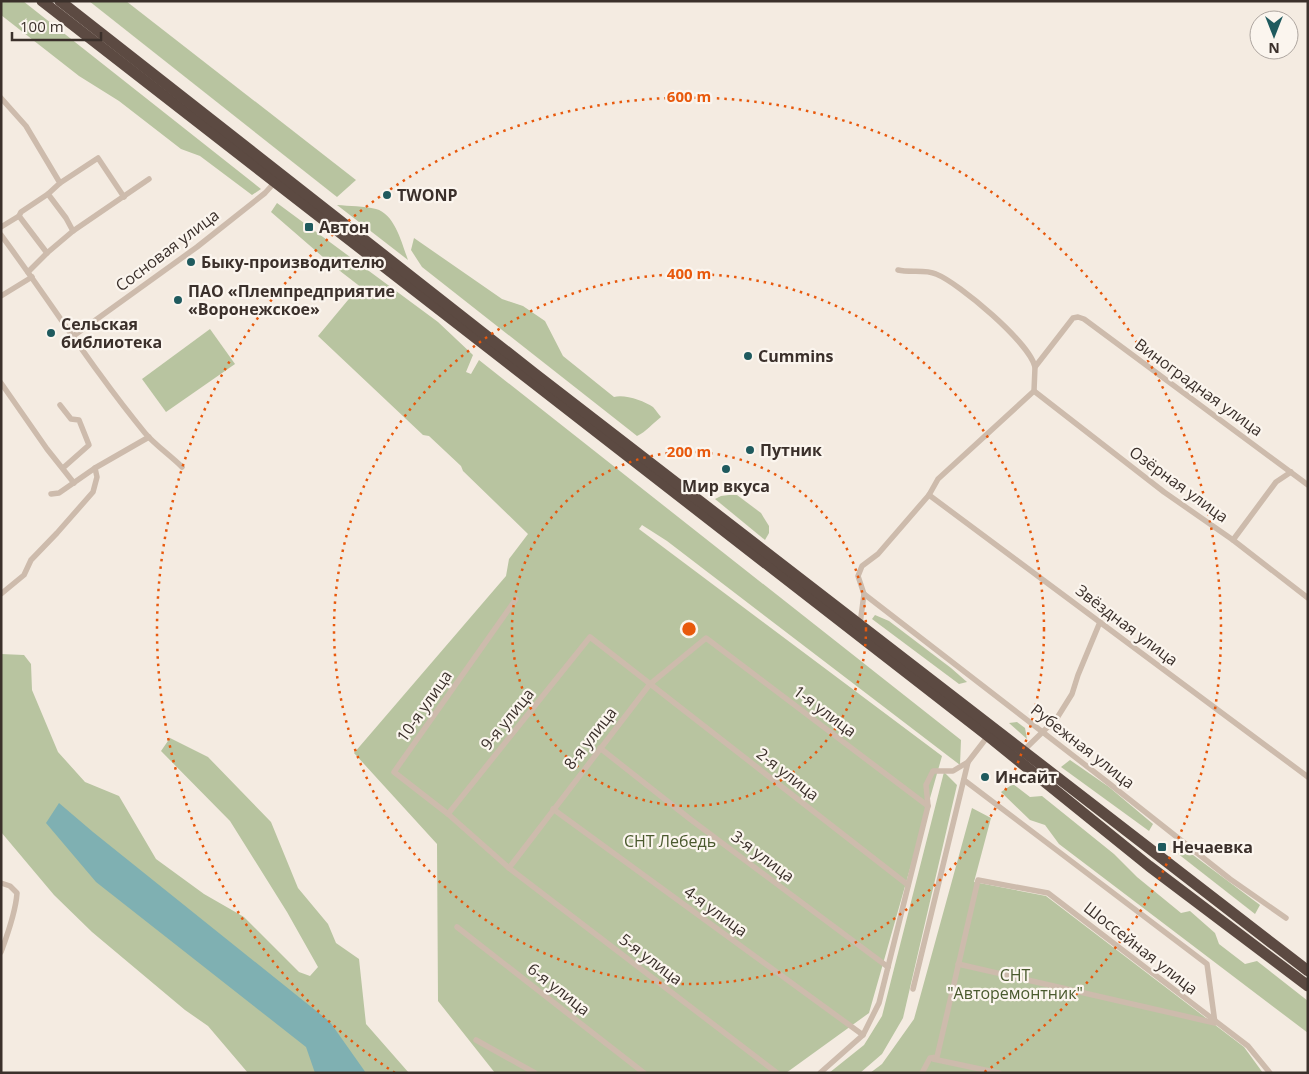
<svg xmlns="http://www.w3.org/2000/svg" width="1309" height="1074" font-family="'Open Sans',sans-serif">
<rect width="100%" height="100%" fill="#f4ebe1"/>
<g fill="#b8c4a0">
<polygon points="1,1 23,1 261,189 252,195 200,156 181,149 119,101 79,76 1,15"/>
<polygon points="89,1 126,1 356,180 337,197"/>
<polygon points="277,203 438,322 473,355 466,372 471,374 479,360 961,740 960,765 667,541 642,525 639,529 942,756 869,1013 786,1073 495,1073 438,1001 437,844 354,753 506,576 509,559 528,534 463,471 461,466 429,436 423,435 318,336 358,288 362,288 331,264 271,212"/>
<path d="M337,205c12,1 27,1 39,4 19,5 26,35 32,51z"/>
<path d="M414,238l88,61 21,7 22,15 18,35 51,41c11,-3 30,4 39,10 3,3 5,7 8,10 -8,6 -15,15 -24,19l-5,-4 -210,-165 -11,-17z"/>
<polygon points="210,329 235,364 166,412 142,379"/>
<polygon points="729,495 737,495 761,513 769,526 769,533 765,540 715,499 721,496"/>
<polygon points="875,615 889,621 951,668 967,682 959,684 872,619"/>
<polygon points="1,654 24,655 31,664 32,690 58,752 85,782 119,796 156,859 204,894 244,917 299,972 310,976 318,967 287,912 230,821 161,751 170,738 208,757 271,822 298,888 328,924 336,943 359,959 366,1024 409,1073 248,1073 208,1026 185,1010 92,932 54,895 1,832"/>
<polygon points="1017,722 1025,728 1027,739 1009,723"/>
<polygon points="1070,760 1109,787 1153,824 1149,831 1061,767"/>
<polygon points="944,772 957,785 903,1018 882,1054 860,1073 829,1073 864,1045 882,1016"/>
<polygon points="1013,784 1030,797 1042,796 1114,854 1137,877 1181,913 1190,911 1215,933 1219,944 1245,964 1257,961 1308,1001 1308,1033 1059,844 1045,825 1030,820 1001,792"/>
<polygon points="972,808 991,818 974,882 1046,896 1244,1047 1263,1073 870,1073 882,1064 914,1019"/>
<polygon points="1181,846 1260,905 1255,914 1177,853"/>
</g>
<polygon fill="#7fb0b2" points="59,803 93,832 330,1022 366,1073 315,1073 306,1047 96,882 46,823"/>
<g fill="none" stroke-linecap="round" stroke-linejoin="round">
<g stroke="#cdbbac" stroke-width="5.5">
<polyline points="1,98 26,126 60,183 48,194 66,218 73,231"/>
<polyline points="60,183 98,158 124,197"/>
<polyline points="1,227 19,216"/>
<path d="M1,235c49,66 92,135 144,198 9,11 26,23 37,34"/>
<polyline points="47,253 19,216 21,212 48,194"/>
<path d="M898,270c12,3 27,-1 38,4 23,9 94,69 99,93"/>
<polyline points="28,272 47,253 73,231 149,179"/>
<polyline points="1,296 32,277"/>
<polyline points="72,337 197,247 265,193 275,182"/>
<polyline points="1,383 47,449 74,483"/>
<polyline points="1034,391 1164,492 1233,540 1308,598"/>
<polyline points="60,405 71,419 79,420 89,445 63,468"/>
<polyline points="51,494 59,493 95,468 149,437"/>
<polyline points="929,495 1308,777"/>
<polyline points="1233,540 1276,482 1291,472"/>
<polyline points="1,594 24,575 31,560 57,533 93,492 97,477 95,468"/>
<polyline points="864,594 1106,781 1230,879 1286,918"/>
<polyline points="860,624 864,594 858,576 862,566 878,554 929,495 938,479 1034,391 1035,367 1073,318 1078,317 1084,319 1308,485"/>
<polyline points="600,748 690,819 888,967"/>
<polyline points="1023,751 1057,718 1072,694 1078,675 1100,622"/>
<polyline points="553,809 863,1035"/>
<polyline points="448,814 394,772 516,599"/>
<polyline points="509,868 650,684 706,638 928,806"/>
<path d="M1,883l9,3 7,7c-1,16 -10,43 -16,59"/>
<polyline points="457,927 644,1073"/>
<polyline points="958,964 1215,1023 1207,964 964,780"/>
<polyline points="913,989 968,762"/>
<polyline points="476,1040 535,1073"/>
<polyline points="933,1059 999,1073"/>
<polyline points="777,1073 509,868 448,814 590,637 908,885"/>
<polyline points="820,1073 863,1035 879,1003 928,806 926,785 933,771 953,771 968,762 988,736"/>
<polyline points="922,1073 930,1058 937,1057 978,880 1048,893 1248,1046 1270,1073"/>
</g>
<g stroke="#5c4a42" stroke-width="11">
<polyline points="42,1 988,736 1149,866 1308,986"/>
<polyline points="60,1 534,373 1308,971"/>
</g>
</g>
<g fill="none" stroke="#e8590c" stroke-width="2.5" stroke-dasharray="2.5 5">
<circle cx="689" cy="629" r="177"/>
<circle cx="689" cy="629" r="355"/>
<path d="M395 1073A532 532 0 1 1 983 1073"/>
</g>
<g fill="#1f5a5e" stroke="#fbf5ee" stroke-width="2">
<circle cx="387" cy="195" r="5"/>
<rect x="304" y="222" width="10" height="10" rx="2.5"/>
<circle cx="191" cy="262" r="5"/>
<circle cx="178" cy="300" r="5"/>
<circle cx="51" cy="333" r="5"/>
<circle cx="748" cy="356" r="5"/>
<circle cx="750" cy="450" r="5"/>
<circle cx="726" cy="469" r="5"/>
<circle cx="985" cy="777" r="5"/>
<rect x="1157" y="842" width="10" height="10" rx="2.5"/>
</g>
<g text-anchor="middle" stroke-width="4.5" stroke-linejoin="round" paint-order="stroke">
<g font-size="16" font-weight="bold" fill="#3b302b" stroke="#fbf5ee" text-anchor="start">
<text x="397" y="201">TWONP</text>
<text x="319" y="233">Автон</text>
<text x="201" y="268">Быку-производителю</text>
<text x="188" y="297">ПАО «Племпредприятие<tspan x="188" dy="18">«Воронежское»</tspan></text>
<text x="61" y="330">Сельская<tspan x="61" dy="18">библиотека</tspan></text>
<text x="758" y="362">Cummins</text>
<text x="760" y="456">Путник</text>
<text x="726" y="492" text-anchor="middle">Мир вкуса</text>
<text x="995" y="783">Инсайт</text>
<text x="1172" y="853">Нечаевка</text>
</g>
<g font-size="16" fill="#3b302b" stroke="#fbf5ee">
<text transform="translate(167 250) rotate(-37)" y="6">Сосновая улица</text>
<text transform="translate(1199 387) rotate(36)" y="6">Виноградная улица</text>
<text transform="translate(1179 484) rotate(36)" y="6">Озёрная улица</text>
<text transform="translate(1127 625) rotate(37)" y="6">Звёздная улица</text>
<text transform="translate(424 706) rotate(-55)" y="6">10-я улица</text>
<text transform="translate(825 711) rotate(37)" y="6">1-я улица</text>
<text transform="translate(507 719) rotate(-51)" y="6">9-я улица</text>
<text transform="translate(590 738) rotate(-52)" y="6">8-я улица</text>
<text transform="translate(1083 746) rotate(38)" y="6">Рубежная улица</text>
<text transform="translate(788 774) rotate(38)" y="6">2-я улица</text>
<text transform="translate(763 856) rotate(37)" y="6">3-я улица</text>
<text transform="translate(716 911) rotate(36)" y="6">4-я улица</text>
<text transform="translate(1141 948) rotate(38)" y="6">Шоссейная улица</text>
<text transform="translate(651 959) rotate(37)" y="6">5-я улица</text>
<text transform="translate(559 989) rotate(38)" y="6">6-я улица</text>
</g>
<g font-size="16" fill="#4a5a2e" stroke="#fbf5ee">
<text x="670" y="847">СНТ Лебедь</text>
<text x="1015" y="981">СНТ<tspan x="1015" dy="18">"Авторемонтник"</tspan></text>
</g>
</g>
<circle cx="689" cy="629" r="8" fill="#e8590c" stroke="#fbf5ee" stroke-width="2.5"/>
<g font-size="15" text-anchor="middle" font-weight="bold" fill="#e8590c" stroke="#fbf5ee" stroke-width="4.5" stroke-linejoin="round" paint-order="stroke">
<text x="689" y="102">600 m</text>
<text x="689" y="279">400 m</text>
<text x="689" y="457">200 m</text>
</g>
<rect width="1309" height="1074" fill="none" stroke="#3b302b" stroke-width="5"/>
<g transform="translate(1274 35) rotate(180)"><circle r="24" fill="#fbf5ee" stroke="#aea6a0"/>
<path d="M0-4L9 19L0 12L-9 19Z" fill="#1f5a5e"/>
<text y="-8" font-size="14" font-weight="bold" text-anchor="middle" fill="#3b302b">N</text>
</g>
<path d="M12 32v8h89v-8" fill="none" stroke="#3b302b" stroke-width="2.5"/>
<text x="20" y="32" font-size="15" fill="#3b302b" stroke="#fbf5ee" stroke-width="4" paint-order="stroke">100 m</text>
</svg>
